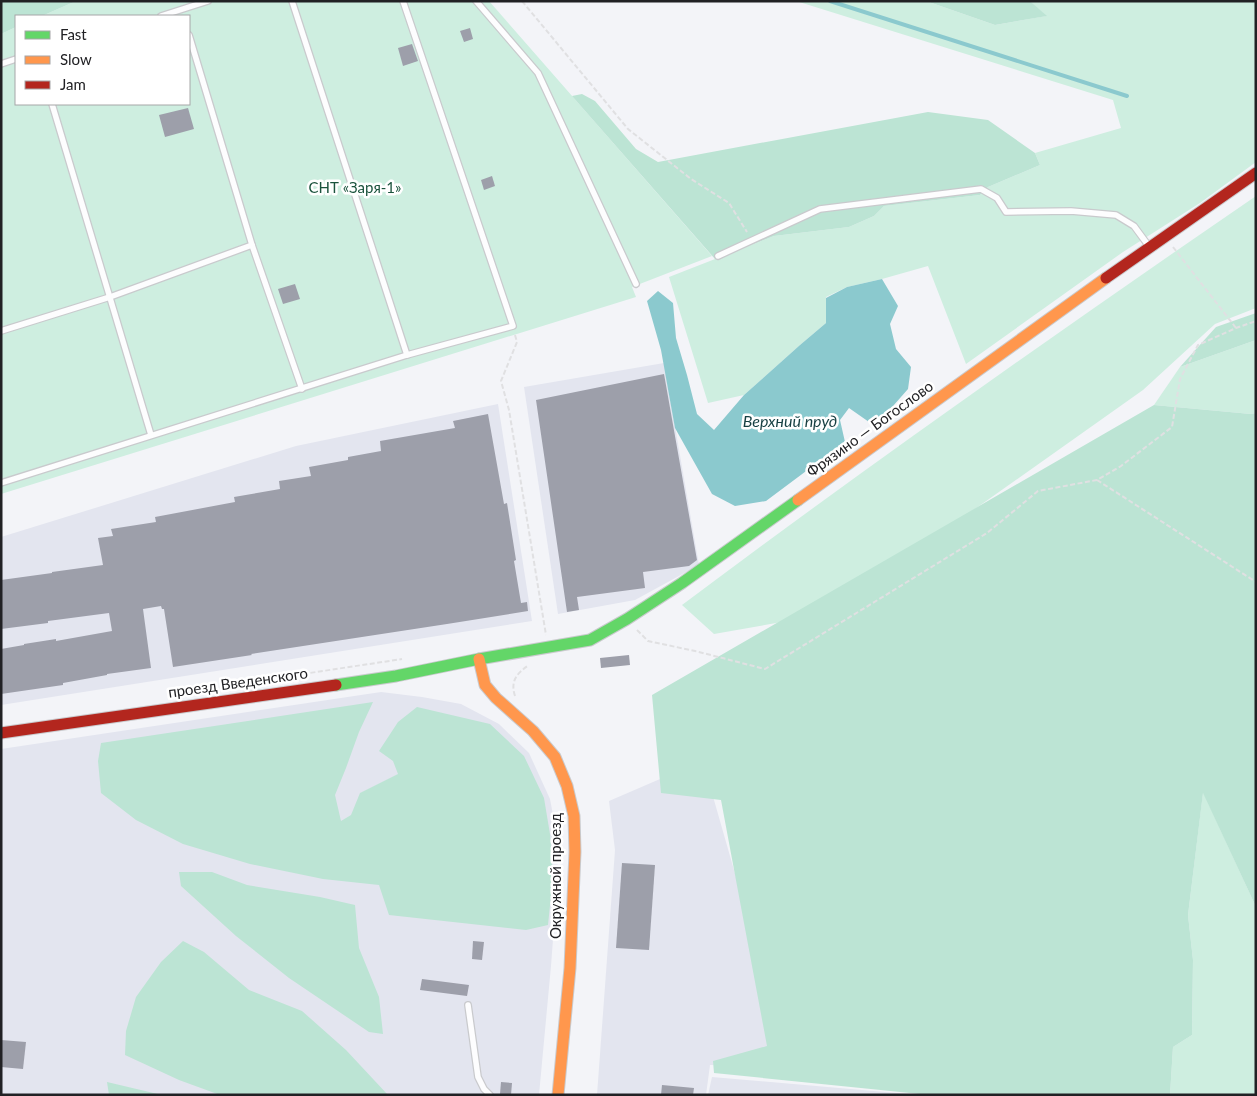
<svg xmlns="http://www.w3.org/2000/svg" width="1257" height="1096" font-family="Lato,sans-serif">
<rect width="100%" height="100%" fill="#f3f4f8"/>
<g fill="#e3e5ef">
<polygon points="664,363 699,565 635,600 558,614 524,387"/>
<polygon points="498,404 532,621 1,705 1,537 296,446"/>
<polygon points="381,692 422,697 461,704 499,724 529,753 550,799 556,831 558,873 551,966 539,1095 1,1095 1,749"/>
<polygon points="667,776 710,786 790,1066 710,1065 706,1095 597,1095 615,850 609,801"/>
<polygon points="712,1077 919,1095 708,1095"/>
</g>
<g fill="#ceeee0">
<polygon points="76,1 489,1 712,256 632,287 636,297 1,494 1,34 16,27 16,104 189,104 189,16 42,16"/>
<polygon points="796,1 926,1 995,25 1046,16 1030,1 1256,1 1256,162 1200,203 1123,252 966,364 928,266 882,279 847,287 826,297 826,323 800,345 744,395 708,403 669,277 774,236 849,227 874,216 884,206 980,195 988,187 1040,165 1035,153 1121,128 1113,100"/>
<path d="M1256,196v112l-41,16 -72,66 -178,126 -172,104 -79,14 -32,-29c188,-141 380,-276 574,-409z"/>
<polygon points="1256,340 1256,413 1251,414 1154,405 1180,367"/>
<polygon points="1203,792 1256,907 1256,1095 1170,1095 1173,1047 1192,1035 1193,960 1188,915"/>
</g>
<g fill="#bce4d4">
<polygon points="1,1 76,1 42,16 16,16 16,27 1,34"/>
<polygon points="926,1 1030,1 1047,16 995,25"/>
<polygon points="582,94 595,101 636,149 658,162 928,112 988,120 1035,153 1040,165 988,187 980,195 884,206 874,216 849,227 774,236 715,259 572,96"/>
<polygon points="1256,313 1256,340 1180,367 1216,327"/>
<polygon points="1154,405 1251,414 1256,413 1256,907 1203,793 1188,915 1193,960 1192,1035 1173,1047 1170,1095 930,1095 714,1073 713,1061 767,1046 721,800 661,793 652,695"/>
<polygon points="373,702 359,732 346,768 335,795 341,821 351,815 360,793 398,774 393,761 379,751 398,722 417,707 490,724 524,756 544,798 550,834 553,876 548,925 526,930 389,915 379,885 323,879 250,864 183,844 136,820 101,793 98,761 101,743"/>
<polygon points="179,872 212,872 247,885 320,897 355,905 359,948 379,997 383,1034 369,1032 289,978 236,936 181,886"/>
<polygon points="183,941 204,952 249,990 302,1011 346,1050 388,1095 220,1095 179,1080 125,1055 126,1031 136,997 161,962"/>
<polygon points="107,1082 162,1095 109,1095"/>
</g>
<polygon fill="#8bc9ce" points="882,279 898,306 890,324 896,349 911,367 908,389 886,414 869,422 849,408 840,420 845,442 766,501 735,506 712,494 675,428 661,350 647,301 658,291 673,303 676,338 687,375 697,414 714,430 744,395 800,345 826,323 826,298 847,287"/>
<g fill="none" stroke-linecap="round" stroke-linejoin="round">
<polyline stroke="#8bc9ce" stroke-width="4" points="830,1 1127,96"/>
</g>
<g fill="#9d9faa">
<polygon points="470,28 473,39 464,42 460,31"/>
<polygon points="412,44 418,61 403,66 398,48"/>
<polygon points="188,108 194,129 165,137 159,115"/>
<polygon points="492,176 495,186 484,190 481,180"/>
<polygon points="295,284 300,299 283,304 278,289"/>
<polygon points="664,374 697,560 689,566 643,572 645,588 577,597 579,610 567,612 536,400"/>
<polygon points="488,414 504,504 507,503 516,560 514,561 521,603 527,602 528,611 447,624 251,654 252,655 173,667 164,609 162,609 161,606 143,609 151,668 107,674 107,675 63,683 63,685 1,694 1,649 24,645 24,644 56,639 56,641 112,631 109,613 48,621 48,623 1,629 1,580 52,573 52,572 103,565 98,538 113,536 111,529 156,522 155,517 235,502 234,497 280,489 279,481 311,476 309,467 348,460 348,457 381,451 380,441 455,428 453,421"/>
<polygon points="629,655 630,665 601,668 600,658"/>
<polygon points="622,863 655,865 649,950 616,948"/>
<polygon points="473,941 484,942 482,960 472,959"/>
<polygon points="422,979 469,985 467,996 420,990"/>
<polygon points="1,1040 26,1042 23,1069 1,1067"/>
<polygon points="501,1082 512,1083 511,1095 500,1094"/>
<polygon points="662,1085 694,1088 693,1095 661,1095"/>
</g>
<g fill="none" stroke-linecap="round" stroke-linejoin="round">
<defs>
<g id="lane">
<polyline points="292,1 407,355"/>
<polyline points="476,1 538,73 636,284"/>
<polyline points="161,16 208,1"/>
<polyline points="189,35 252,245 302,389"/>
<polyline points="1,64 16,59"/>
<polyline points="52,104 151,435"/>
<polyline points="718,256 820,209 981,189 997,198 1006,212 1071,211 1116,215 1134,226 1148,245"/>
<polyline points="1,331 110,297 252,245"/>
<polyline points="1,483 407,355 513,326 403,1"/>
<polyline points="468,1005 478,1077 484,1089 490,1095"/>
</g>
<polyline id="fast" points="336,685 396,676 479,659 590,640 627,619 682,583 798,500"/>
<g id="slow">
<polyline points="798,500 1106,278"/>
<polyline points="479,659 485,685 496,698 533,731 555,757 567,786 574,816 575,852 570,968 558,1095"/>
</g>
<g id="jam">
<polyline points="1106,278 1256,173"/>
<polyline points="1,733 336,685"/>
</g>
</defs>
<use href="#lane" stroke="#c9cacd" stroke-width="8"/>
<use href="#fast" stroke="#c9cacd" stroke-width="13"/>
<use href="#slow" stroke="#c9cacd" stroke-width="13"/>
<use href="#jam" stroke="#c9cacd" stroke-width="13"/>
<g stroke="#e0e0e2" stroke-width="2" stroke-dasharray="5 2.5" stroke-linecap="butt">
<polyline points="522,1 628,129 691,179 729,203 747,232"/>
<polyline points="1173,247 1236,328"/>
<polyline points="515,335 517,342 501,381 509,410 546,635"/>
<polyline points="1097,480 1256,582"/>
<polyline points="637,630 648,641 695,651 765,669 987,533 1038,491 1097,480 1121,466 1172,427 1180,379 1198,345 1236,328 1256,321"/>
<polyline points="303,674 402,659"/>
<path d="M515,696c-5,-15 2,-23 14,-31"/>
</g>
<use href="#lane" stroke="#fdfdfe" stroke-width="5.5"/>
<use href="#fast" stroke="#63d668" stroke-width="11"/>
<use href="#slow" stroke="#ff974d" stroke-width="11"/>
<use href="#jam" stroke="#b3261e" stroke-width="11"/>
</g>
<g text-anchor="middle" stroke-width="5" stroke-linejoin="round" paint-order="stroke">
<g font-size="15" fill="#1b533d" stroke="#fff">
<text x="355" y="193">СНТ «Заря-1»</text>
</g>
<g font-size="15" fill="#212124" stroke="#fff">
<text transform="translate(870 429) rotate(-36)" y="5">Фрязино — Богослово</text>
<text transform="translate(238 683) rotate(-8)" y="5">проезд Введенского</text>
<text transform="translate(556 876) rotate(-90)" y="5">Окружной проезд</text>
</g>
<g font-size="16" font-style="italic" fill="#163f42" stroke="#fff">
<text x="790" y="427">Верхний пруд</text>
</g>
</g>
<rect width="1257" height="1096" fill="none" stroke="#212124" stroke-width="5"/>
<rect x="15" y="15" width="175" height="90" fill="#ffffff" stroke="#a6a6a7"/>
<rect x="25" y="31" width="25" height="8" fill="#63d668" stroke="#a6a6a7"/>
<text x="60" y="40" font-size="15" fill="#212124">Fast</text>
<rect x="25" y="56" width="25" height="8" fill="#ff974d" stroke="#a6a6a7"/>
<text x="60" y="65" font-size="15" fill="#212124">Slow</text>
<rect x="25" y="81" width="25" height="8" fill="#b3261e" stroke="#a6a6a7"/>
<text x="60" y="90" font-size="15" fill="#212124">Jam</text>
</svg>
